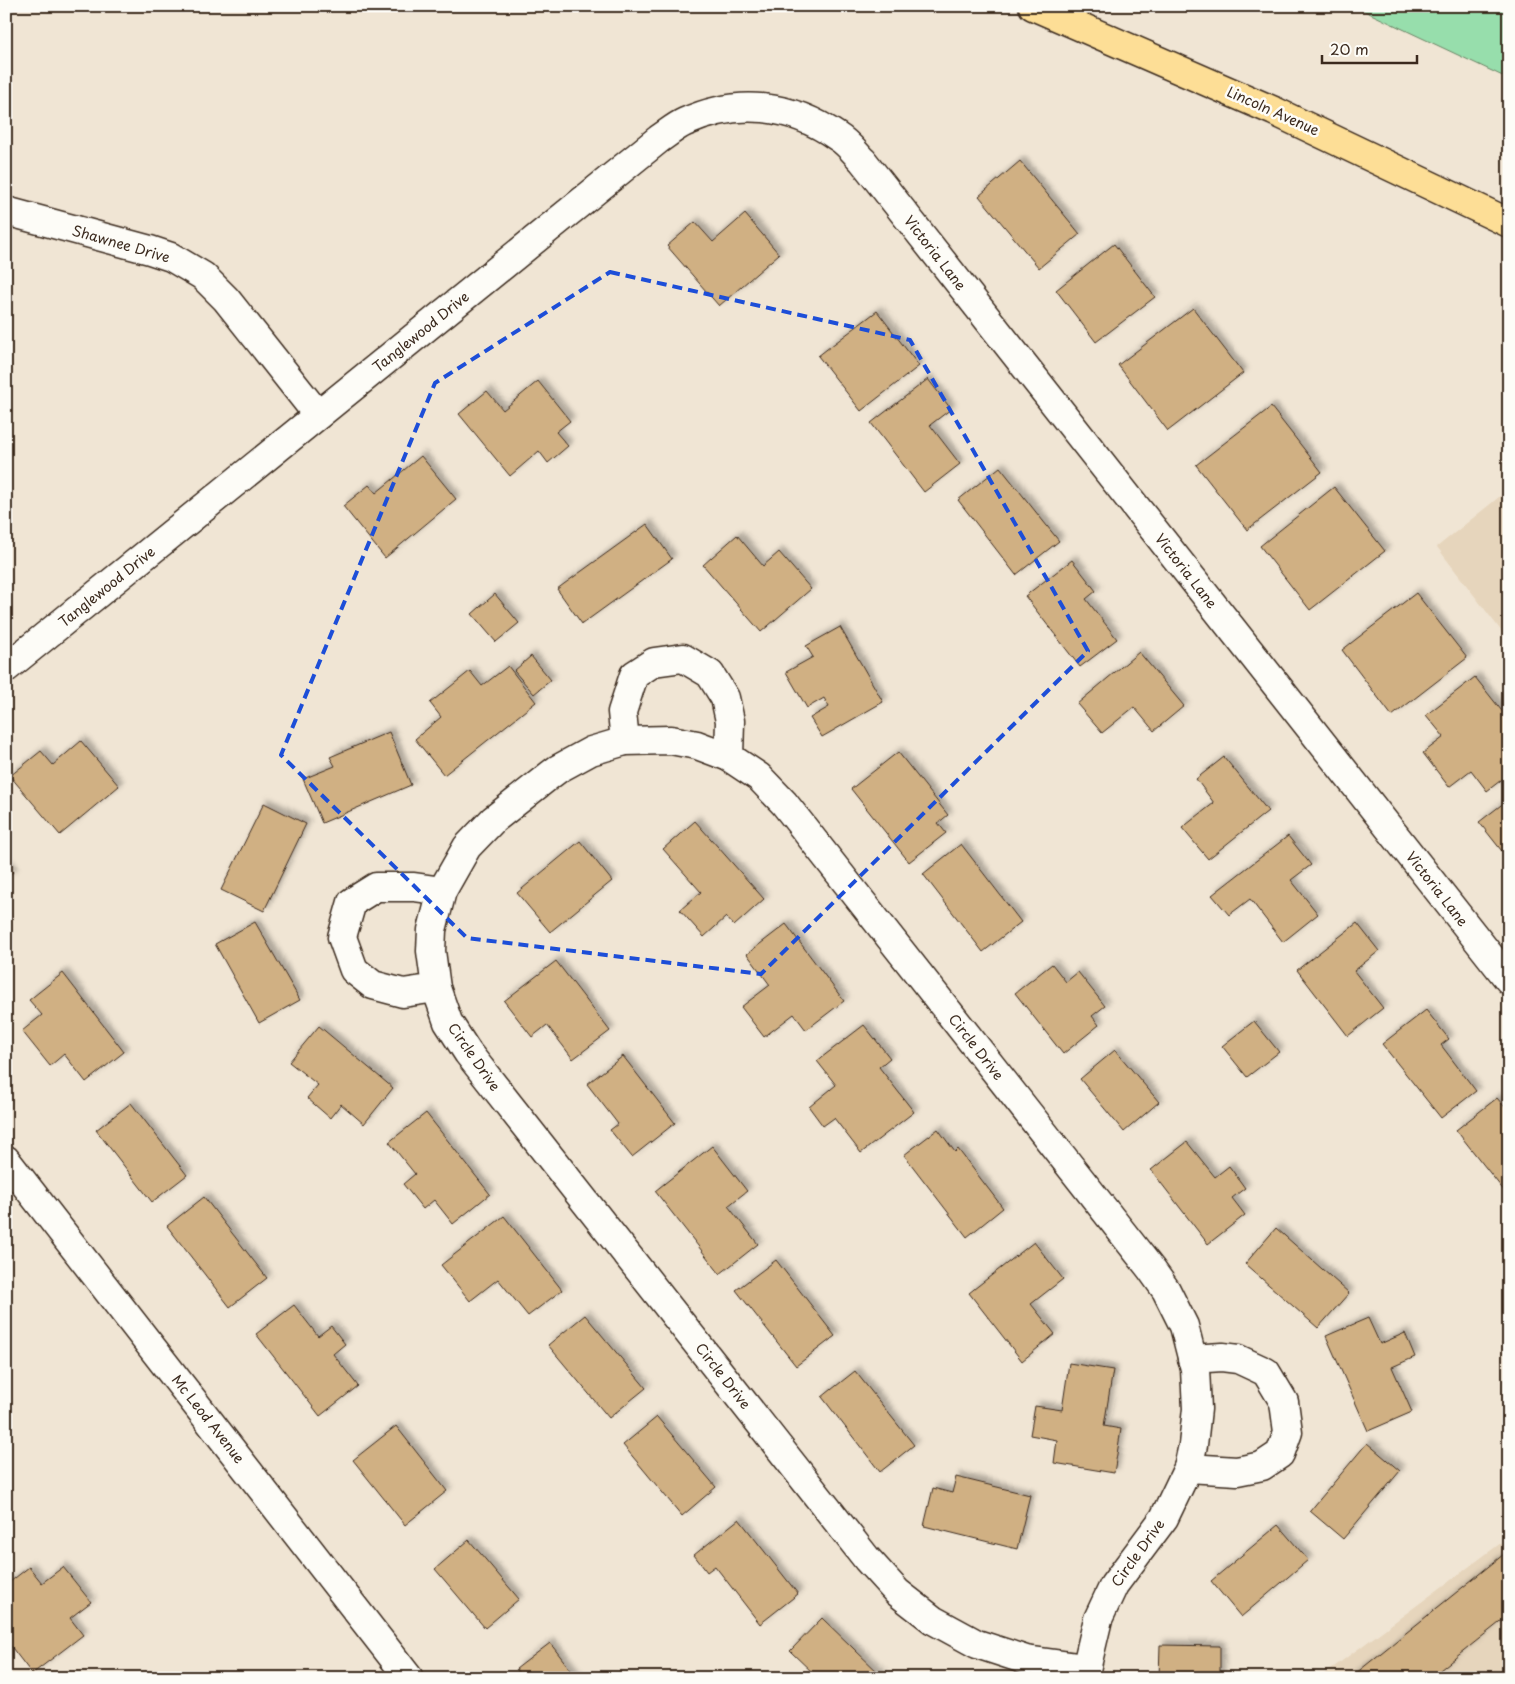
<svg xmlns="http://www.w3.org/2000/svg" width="1515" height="1684" font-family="'Playpen Sans',sans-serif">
<defs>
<filter id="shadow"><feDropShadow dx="4.5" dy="-4.5" stdDeviation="2.5" flood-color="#0004"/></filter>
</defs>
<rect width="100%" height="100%" fill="#f0e5d4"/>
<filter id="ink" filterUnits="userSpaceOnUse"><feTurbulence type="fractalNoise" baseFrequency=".02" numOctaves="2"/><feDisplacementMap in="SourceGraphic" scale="10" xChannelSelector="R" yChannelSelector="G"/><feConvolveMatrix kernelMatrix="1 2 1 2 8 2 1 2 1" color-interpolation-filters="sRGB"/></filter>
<g filter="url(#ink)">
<g fill="#e6d5bc">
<polygon points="1509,489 1509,641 1437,547"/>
<polygon points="1509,1537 1509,1678 1319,1678"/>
</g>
<polygon fill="#97deac" stroke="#698465" points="1354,6 1509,6 1509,79"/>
<g fill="#d0b083" stroke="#3b2a1e" filter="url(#shadow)">
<polygon points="1020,161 1080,234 1039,268 979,196"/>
<polygon points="745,214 779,254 719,306 667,246 695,222 713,242"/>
<polygon points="1114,244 1155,297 1096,342 1056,290"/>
<polygon points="1193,308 1243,373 1168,431 1118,365"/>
<polygon points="877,311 919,366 861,411 818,356"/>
<polygon points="928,379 951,409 930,425 960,464 924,492 871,423"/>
<polygon points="538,381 570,421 556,432 568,446 548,463 539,451 510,476 459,414 487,391 503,410"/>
<polygon points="1271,407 1322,472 1247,530 1196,465"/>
<polygon points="421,456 456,499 385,558 343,506 369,485 376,493"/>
<polygon points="1000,467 1059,541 1016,575 958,500"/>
<polygon points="1334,487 1385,551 1310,610 1260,546"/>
<polygon points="647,524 672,559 582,624 557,589"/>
<polygon points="737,535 763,566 779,552 811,589 761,632 703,565"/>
<polygon points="1072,560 1096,591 1086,599 1117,639 1080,667 1025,596"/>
<polygon points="1416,593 1467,658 1392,716 1342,650"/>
<polygon points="495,594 519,623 496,642 472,614"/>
<polygon points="840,627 883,702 822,737 810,718 829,707 824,698 807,708 786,672 813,657 806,646"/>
<polygon points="1139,652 1184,706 1154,731 1134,707 1102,733 1077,704"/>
<polygon points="531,656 551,680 534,694 514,671"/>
<polygon points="508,666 536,702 444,775 415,739 441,717 430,703 470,671 482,686"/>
<polygon points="1475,677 1509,720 1509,774 1487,791 1471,770 1449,787 1423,753 1444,737 1426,715"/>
<polygon points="389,732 411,785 322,823 303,779 335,766 330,757"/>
<polygon points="81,741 119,786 60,835 10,776 41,751 53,765"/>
<polygon points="898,752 948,815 938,823 946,833 909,862 851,789"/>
<polygon points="1224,757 1268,811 1208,859 1182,828 1214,803 1196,779"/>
<polygon points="1509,799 1509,860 1479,822"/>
<polygon points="264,803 306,824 264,911 221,890"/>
<polygon points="695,821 764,899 734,926 726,917 704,937 680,910 701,892 663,849"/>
<polygon points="1288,836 1311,865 1291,880 1318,914 1283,942 1250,899 1229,915 1212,895"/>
<polygon points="580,841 612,881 550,932 517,893"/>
<polygon points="961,844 1021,922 983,952 923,874"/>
<polygon points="6,864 13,872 6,878"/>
<polygon points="255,922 300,1000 259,1023 215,944"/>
<polygon points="1357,923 1379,951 1354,971 1383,1008 1348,1036 1297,970"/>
<polygon points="786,924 844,1001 806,1030 794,1014 764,1037 741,1007 770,985 747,954"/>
<polygon points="556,961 610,1031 573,1059 547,1025 532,1037 504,1001"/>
<polygon points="1052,964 1066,982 1078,972 1105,1006 1092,1016 1099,1025 1063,1054 1015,993"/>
<polygon points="63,973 124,1052 86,1082 64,1054 50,1066 22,1031 42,1015 29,1000"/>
<polygon points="1426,1010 1449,1039 1441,1045 1476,1091 1441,1118 1382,1044"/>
<polygon points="1254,1021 1279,1052 1247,1077 1222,1046"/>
<polygon points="864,1025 890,1058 879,1067 914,1112 861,1153 834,1118 823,1126 809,1107 836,1085 817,1061"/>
<polygon points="319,1026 393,1088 364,1124 341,1104 330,1118 307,1098 318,1085 289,1062"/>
<polygon points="1115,1050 1159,1102 1124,1132 1080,1079"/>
<polygon points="623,1056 675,1123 632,1157 610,1130 618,1124 587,1084"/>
<polygon points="1497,1098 1509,1112 1509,1197 1456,1130"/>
<polygon points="131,1103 187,1175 152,1202 96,1130"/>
<polygon points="426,1113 490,1194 453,1224 434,1200 423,1209 403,1184 415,1174 389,1142"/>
<polygon points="938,1129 955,1152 958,1149 1003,1208 967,1237 904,1155"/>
<polygon points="1187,1142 1215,1177 1229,1166 1245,1188 1232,1198 1245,1215 1208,1244 1151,1170"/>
<polygon points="712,1146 747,1191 728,1206 758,1244 720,1274 655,1191"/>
<polygon points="204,1197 267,1278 230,1307 167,1226"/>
<polygon points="504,1216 562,1290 528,1316 498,1279 470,1301 441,1265"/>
<polygon points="1276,1228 1349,1293 1318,1328 1245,1264"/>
<polygon points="1034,1242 1063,1279 1031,1304 1055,1334 1022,1361 969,1293"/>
<polygon points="776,1260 835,1336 796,1366 736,1290"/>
<polygon points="294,1305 318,1336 331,1326 345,1344 333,1354 358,1386 320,1416 256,1334"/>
<polygon points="585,1315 646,1388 609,1418 548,1345"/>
<polygon points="1368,1318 1380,1344 1405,1333 1415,1357 1392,1367 1412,1412 1368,1431 1326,1336"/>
<polygon points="1069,1363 1113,1370 1104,1426 1121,1429 1114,1473 1054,1463 1057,1440 1030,1435 1035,1406 1062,1410"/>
<polygon points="855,1371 914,1445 880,1472 822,1397"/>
<polygon points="657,1417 716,1487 682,1516 623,1445"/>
<polygon points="396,1426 447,1491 405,1525 353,1460"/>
<polygon points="1367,1443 1400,1471 1343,1539 1310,1511"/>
<polygon points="956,1477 1030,1495 1017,1549 924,1526 933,1488 952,1493"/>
<polygon points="739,1519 798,1594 760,1624 715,1566 707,1572 694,1555"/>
<polygon points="1278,1525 1308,1560 1241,1617 1211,1581"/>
<polygon points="469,1540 519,1599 485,1628 435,1569"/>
<polygon points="1509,1550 1509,1615 1430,1678 1350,1678"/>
<polygon points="29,1567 42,1583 63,1567 91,1602 70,1618 83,1635 32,1674 6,1640 6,1585"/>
<polygon points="822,1618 884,1678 812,1678 815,1675 790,1651"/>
<polygon points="550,1643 577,1678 523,1678 516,1669"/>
<polygon points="1160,1645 1220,1646 1220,1678 1159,1678"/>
</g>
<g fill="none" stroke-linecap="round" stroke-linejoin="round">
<defs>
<g id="minor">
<polyline points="6,211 150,250 171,257 203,276 226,299 318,415"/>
<path d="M6,668l653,-529c9,-6 17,-13 26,-17 53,-24 106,-18 153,15 10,6 17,16 25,24l646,819"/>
<polyline points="625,741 622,712 634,675 654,662 683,658 710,674 725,698 730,721 729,757"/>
<polyline points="436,988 403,993 373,985 354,970 342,937 352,902 376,887 414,887 442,891"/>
<polyline points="6,1160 409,1678"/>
<polyline points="1188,1468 1237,1471 1262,1466 1280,1454 1288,1432 1284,1402 1266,1372 1238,1359 1222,1357 1192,1359"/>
<polyline points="1084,1678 1098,1619 1114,1585 1164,1518 1188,1468 1193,1445 1197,1409 1195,1369 1184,1326 1166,1290 1151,1269 784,803 759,777 729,757 697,745 671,740 625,741 591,751 558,769 550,775 493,820 467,847 442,891 432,930 431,951 436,988 448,1022 468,1053 867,1559 897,1592 933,1620 977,1644 1026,1660 1085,1668"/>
</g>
<polyline id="major" points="1033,6 1274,111 1509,223"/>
</defs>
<use href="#minor" stroke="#3b2a1e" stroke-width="31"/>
<use href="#major" stroke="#3b2a1e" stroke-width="31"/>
<use href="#minor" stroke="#fdfcf7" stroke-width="28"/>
<use href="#major" stroke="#fdde96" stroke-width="28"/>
</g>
</g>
<path fill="none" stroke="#1d4ed8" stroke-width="4" stroke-dasharray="10 6" stroke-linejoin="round" d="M610,272l300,68 178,311 -327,323 -294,-36 -186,-183 154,-372z"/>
<g text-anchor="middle" stroke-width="5" stroke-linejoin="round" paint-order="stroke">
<g font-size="14" fill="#3b2a1e" stroke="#fdfcf7">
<text transform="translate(1273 111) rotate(24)" y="5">Lincoln Avenue</text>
<text transform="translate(121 244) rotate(16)" y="5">Shawnee Drive</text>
<text transform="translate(935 253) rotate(52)" y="5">Victoria Lane</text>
<text transform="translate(421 332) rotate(-39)" y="5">Tanglewood Drive</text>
<text transform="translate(1186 571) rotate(52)" y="5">Victoria Lane</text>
<text transform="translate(107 587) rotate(-39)" y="5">Tanglewood Drive</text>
<text transform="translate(1437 889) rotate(52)" y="5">Victoria Lane</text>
<text transform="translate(976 1047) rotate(52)" y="5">Circle Drive</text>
<text transform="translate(474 1057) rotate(55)" y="5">Circle Drive</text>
<text transform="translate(723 1376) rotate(52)" y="5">Circle Drive</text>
<text transform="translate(208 1419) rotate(52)" y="5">Mc Leod Avenue</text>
<text transform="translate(1138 1553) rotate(-54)" y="5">Circle Drive</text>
</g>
</g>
<rect width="1515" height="1684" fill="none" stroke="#fdfcf7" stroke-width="25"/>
<rect x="12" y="12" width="1490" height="1659" fill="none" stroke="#3b2a1e" stroke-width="2" filter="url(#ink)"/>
<path d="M1322 55v8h95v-8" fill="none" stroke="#3b2a1e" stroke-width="2.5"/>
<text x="1330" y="55" font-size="15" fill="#3b2a1e" stroke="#fdfcf7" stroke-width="4" paint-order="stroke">20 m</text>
</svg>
